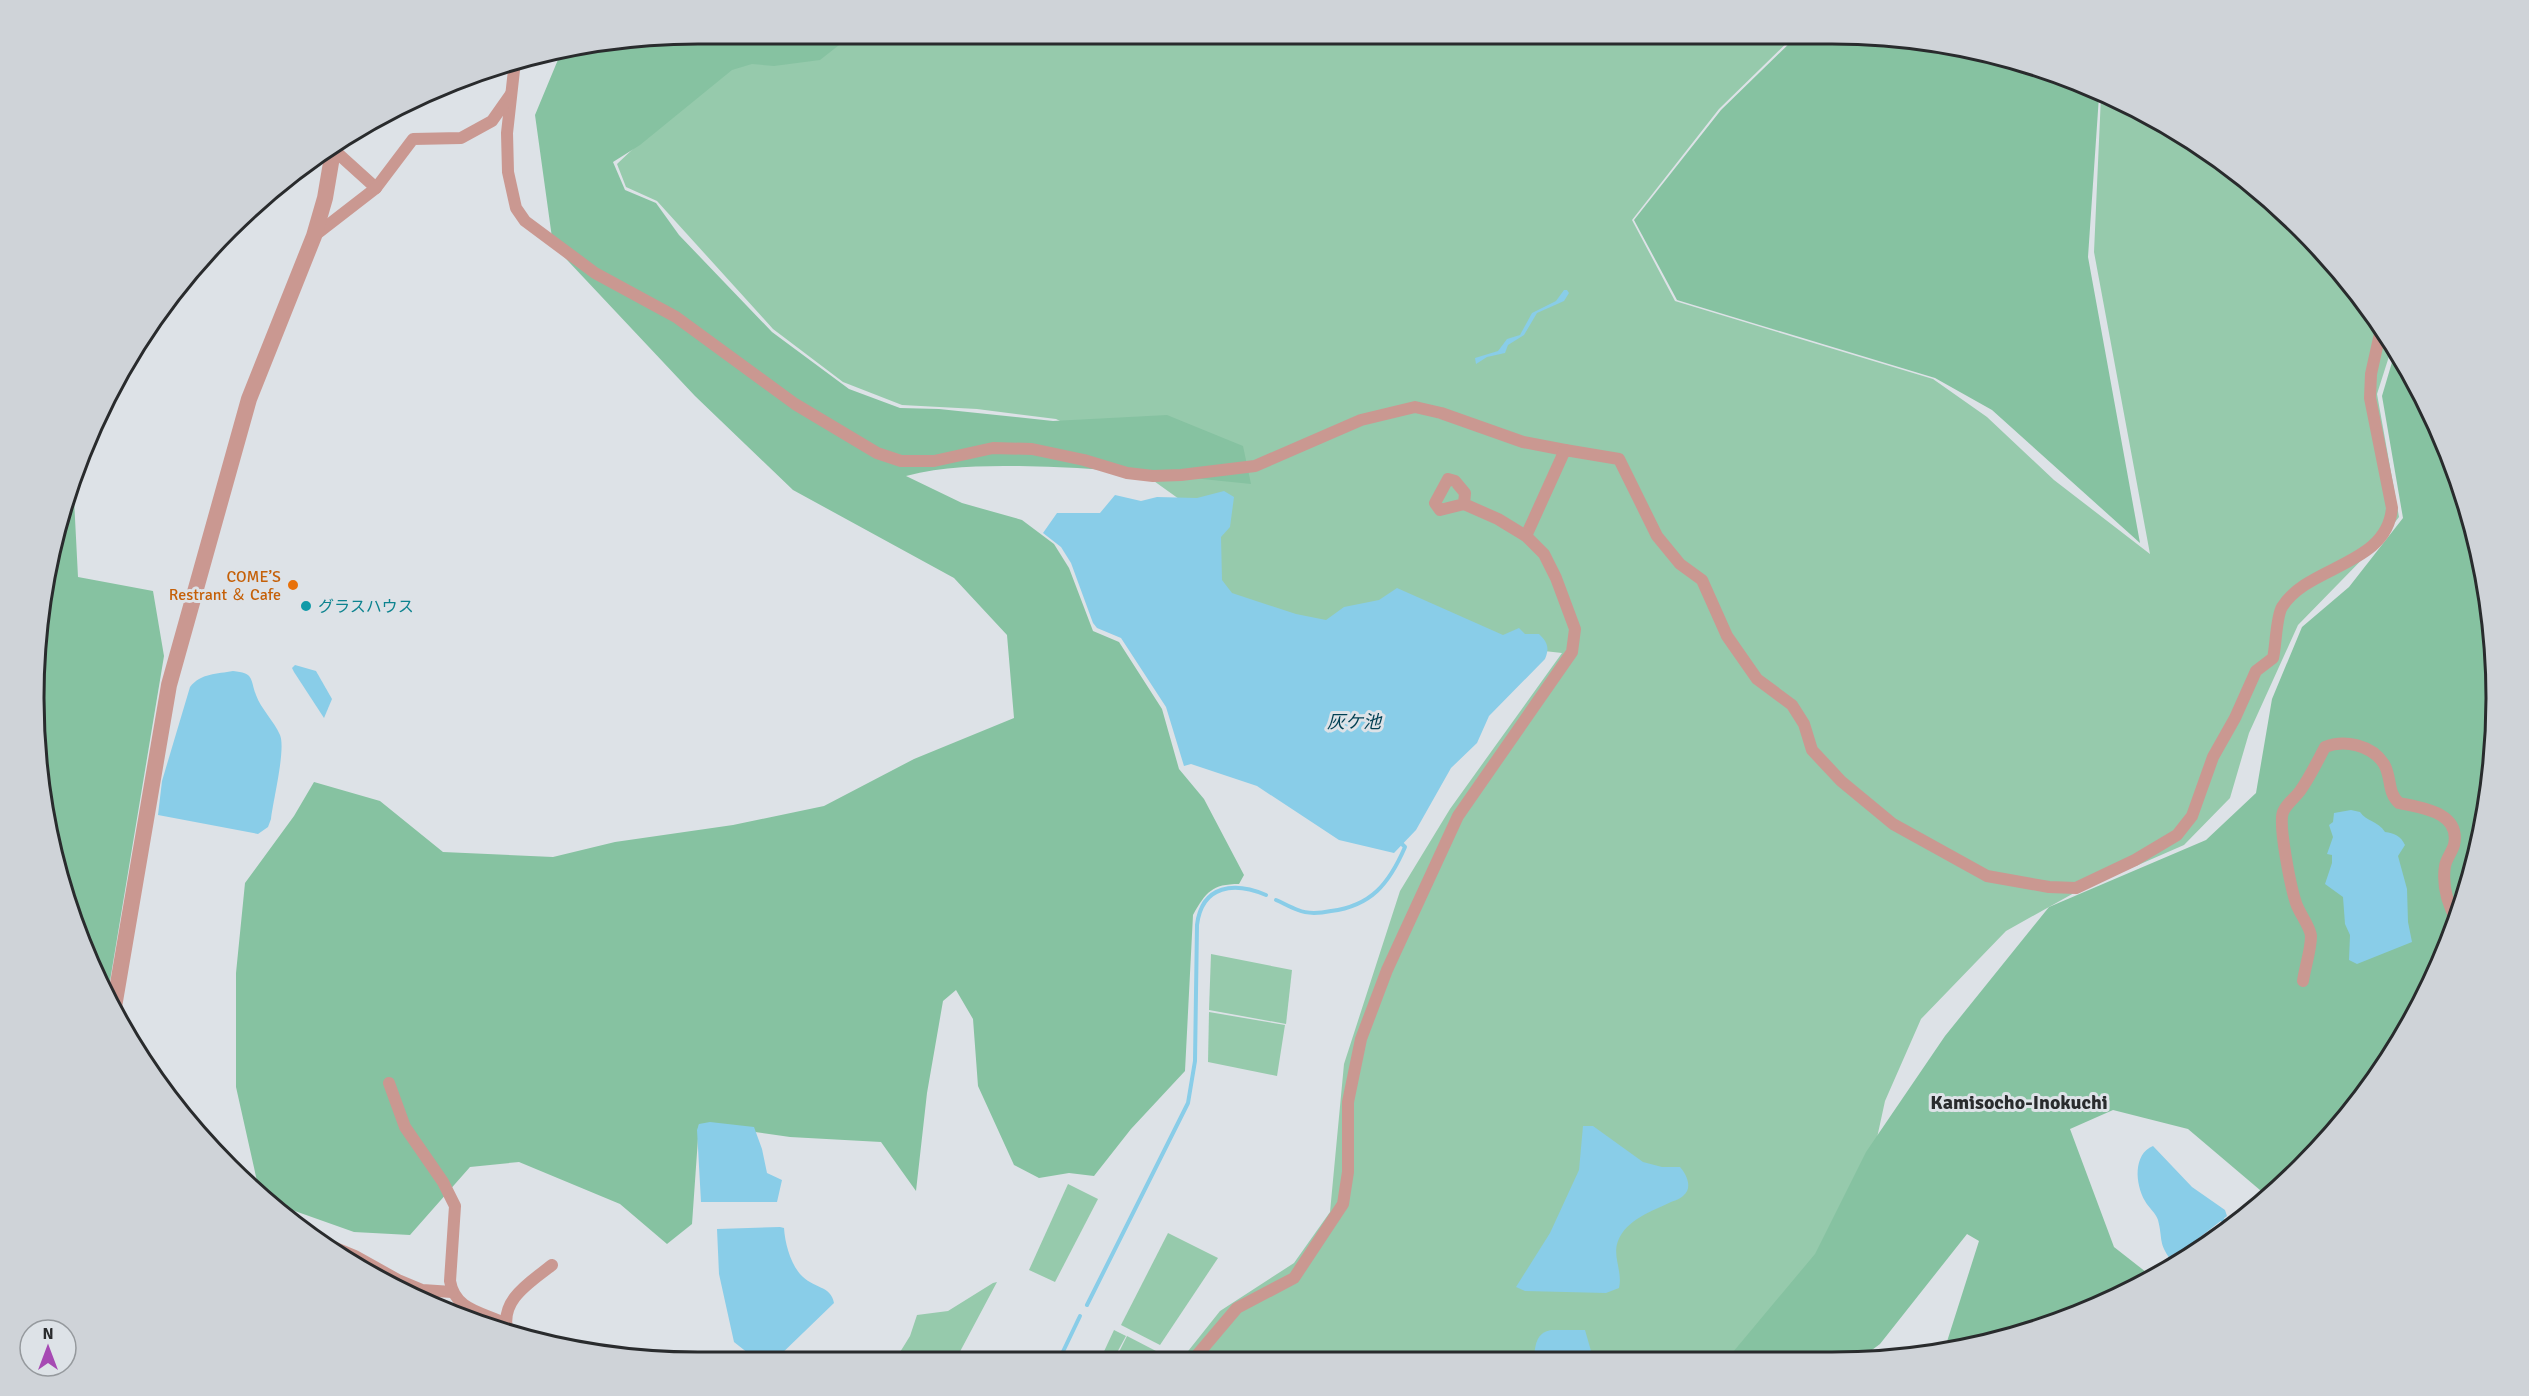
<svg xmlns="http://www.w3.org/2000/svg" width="2529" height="1396" font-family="Signika,'Noto Sans JP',sans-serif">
<rect width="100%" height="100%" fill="#dde2e7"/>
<g fill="#96caac">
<polygon points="1795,35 1719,109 1632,220 1675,301 1933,379 1987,417 2054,480 2150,554 2094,252 2101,96 2164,122 2270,198 2359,293 2392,347 2377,394 2399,517 2382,539 2298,625 2249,733 2230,798 2184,845 2074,893 2006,931 1921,1019 1885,1101 1865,1193 1775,1358 1181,1360 1220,1311 1294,1263 1330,1212 1344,1064 1400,891 1450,809 1562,653 1332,627 1223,598 1207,519 1091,436 1056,419 977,409 902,405 843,382 773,329 657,201 626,187 617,164 739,49 779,38"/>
<polygon points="1211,954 1292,970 1286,1024 1209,1010"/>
<polygon points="1209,1012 1285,1025 1277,1076 1208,1062"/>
<polygon points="1068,1184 1098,1199 1055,1282 1029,1270"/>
<polygon points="1168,1233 1218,1258 1160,1345 1121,1325"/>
<polygon points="997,1282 955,1361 905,1361 897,1357 910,1336 917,1315 948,1311 993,1283"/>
<polygon points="1114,1330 1126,1336 1113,1360 1100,1360"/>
<polygon points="1127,1336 1156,1351 1149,1360 1115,1360"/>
</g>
<g fill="#86c2a1">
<polygon points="1874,34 2003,56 2099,96 2088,257 2140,543 1992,410 1935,378 1677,300 1634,220 1721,110 1798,35"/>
<path d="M848,38l-28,22 -46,6 -22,-2 -20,6 -92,75 -27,17 12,28 31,13 23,32 93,97 77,57 51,19 39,1 114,12 114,-6 76,31 8,38c-78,-8 -154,-17 -232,-18 -38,0 -76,0 -113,10l56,27 60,17 32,24 15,24 24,63 26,11 43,67 17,60 25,30 40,76 -5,9c-27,0 -33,8 -46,31l-8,156 -54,58 -37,47 -25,-3 -30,5 -25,-13 -36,-79 -5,-67 -17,-29 -13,11 -16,92 -11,98 -35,-49 -91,-5 -91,-13 -7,100 -25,20 -47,-40 -101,-42 -49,5 -60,68 -56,-3 -93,-33 -25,-112v-114l9,-90 49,-67 20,-34 66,19 63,51 110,5 62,-15 118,-17 91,-19 90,-47 100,-41 -7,-83 -53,-57 -161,-88 -98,-94 -142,-151 -18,-130 27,-65 49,-11z"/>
<polygon points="2395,352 2428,404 2473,526 2495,655 2490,785 2461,912 2407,1031 2301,1168 2267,1196 2188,1129 2113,1110 2070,1129 2114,1247 2151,1276 2045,1328 1944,1351 1979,1241 1967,1234 1880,1344 1861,1358 1728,1358 1815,1254 1866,1152 1945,1036 2049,907 2206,840 2256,793 2272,699 2302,627 2349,587 2403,518 2382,396"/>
<polygon points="73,479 78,577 153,591 164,656 107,999 83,952 46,828 34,741 39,612 56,526"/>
</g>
<g fill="#89cde8">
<polygon points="1564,290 1567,290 1569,293 1564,301 1537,313 1524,335 1508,345 1505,353 1487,357 1476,364 1475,358 1498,351 1507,339 1520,335 1532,313 1556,301"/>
<path d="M1224,491l10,6 -4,30 -9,10 1,43 10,13 64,21 30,6 18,-13 35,-7 18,-12 106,47 16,-7 6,6h14c8,8 11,13 6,25l-56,57 -12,27 -26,25 -35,62 -22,23 -55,-13 -82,-54 -66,-22 -7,2 -18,-59 -45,-69 -24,-10 -4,-5 -22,-60 -10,-16 -18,-14 14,-20h43l15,-18 26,6 16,-4 40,1z"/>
<polygon points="295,665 316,671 332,699 324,718 294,672 292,668"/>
<path d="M233,671c21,2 17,7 23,24 5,14 18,26 24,40 6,14 -7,66 -9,84l-3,8 -10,7 -100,-19 4,-34 28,-94c11,-14 27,-13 43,-16z"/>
<path d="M2351,810l9,2c6,9 18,9 25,20 9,1 16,4 20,13l-7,11 9,33 1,33 4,20 -55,22 -8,-4 1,-25 -5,-11 -2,-27 -18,-13 7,-21v-8l-5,-1 6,-17 -4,-12 4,-3 1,-9z"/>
<polygon points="710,1122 754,1127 762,1149 767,1173 782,1180 777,1202 701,1202 697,1130 699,1124"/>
<path d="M1583,1126h10l50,36 19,5h18c7,8 13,21 3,29 -3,3 -9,5 -12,6 -19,9 -45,18 -53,39 -6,15 5,31 1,47l-13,5 -81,-2 -9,-4 34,-54 29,-63z"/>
<path d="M2153,1146l39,41 33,23 2,6 -56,44c-13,-17 -8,-21 -13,-40 -2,-7 -10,-13 -13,-19 -10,-17 -12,-47 8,-55z"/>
<path d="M780,1227l4,1c1,15 6,34 16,46 13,15 31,11 34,29l-60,58h-16l-24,-19 -15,-68 -2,-45z"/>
<path d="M1551,1330h34l8,28 -59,1c1,-14 2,-26 17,-29z"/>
</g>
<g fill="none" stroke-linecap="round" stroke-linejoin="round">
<g stroke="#89cde8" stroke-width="4">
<path d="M1276,900c7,3 14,7 22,10 9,4 23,3 33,1 40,-5 58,-27 74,-64l-4,-4"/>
<polyline points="2222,1219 2228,1228"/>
<path d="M1087,1305l101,-202 7,-42 2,-136c5,-41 38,-43 69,-30"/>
<polyline points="1059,1360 1080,1316"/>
</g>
<g stroke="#ca9891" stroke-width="12">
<polyline points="515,61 507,133 508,172 516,208 525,221 595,273 676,317 795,404 877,453 901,461 934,461 993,448 1032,449 1084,460 1127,473 1153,476 1181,475 1255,466 1361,420 1415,407 1441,413 1523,442 1565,450"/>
<polyline points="329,149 334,150 376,188"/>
<polyline points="314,236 376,188 413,139 461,138 492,121 511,94"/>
<path d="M1526,536l39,-86 54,9 38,77 23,28 22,16 25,56 30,43 35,26 12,19 8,26 29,31 52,43 94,52 62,11 27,1 59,-28 42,-25 15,-19 21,-59 22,-39 21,-47 17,-13c3,-12 3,-41 9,-51 26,-42 105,-41 110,-99l-22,-110 1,-24 10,-45"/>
<path d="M2303,981c2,-14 8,-31 8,-45 -1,-10 -12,-23 -15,-33 -5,-15 -18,-78 -13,-91 4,-9 11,-13 17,-21 10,-14 17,-29 25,-44 19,-8 47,-2 59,17 8,14 3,28 15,39 23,5 62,9 55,42 -2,7 -8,14 -9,21 -3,19 3,39 12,55"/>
<path d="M389,1083l16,44 38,55 12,24 -5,75c5,30 33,31 56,43"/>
<polyline points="321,1242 355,1256 398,1280 422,1290 452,1292"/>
<path d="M508,1333c-10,-33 23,-51 44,-68"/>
<polyline points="1193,1360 1237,1308 1294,1278 1343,1204 1348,1172 1348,1102 1361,1039 1387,970 1458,816 1572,652 1575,629 1556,578 1544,554 1526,536 1498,519 1464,504 1440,510 1435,503 1448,479 1455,481 1465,493 1464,504"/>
</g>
<polyline stroke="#ca9891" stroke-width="16" points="113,1013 169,685 249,399 314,236 325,198 334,145"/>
</g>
<circle fill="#e8710a" stroke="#dde2e7" stroke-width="2" cx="293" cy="585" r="6"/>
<circle fill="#0f9aa8" stroke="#dde2e7" stroke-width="2" cx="306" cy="606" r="6"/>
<g text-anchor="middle" stroke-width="6" stroke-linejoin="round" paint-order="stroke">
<g font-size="16" fill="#c56008" stroke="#dde2e7" text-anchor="end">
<text x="281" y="582">COME’S<tspan x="281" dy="18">Restrant ＆ Cafe</tspan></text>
</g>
<g font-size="16" fill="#0d838f" stroke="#dde2e7" text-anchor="start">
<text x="318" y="612">グラスハウス</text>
</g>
<g font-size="18" font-style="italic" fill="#003f52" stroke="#dde2e7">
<text x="1354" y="728">灰ケ池</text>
</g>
<g font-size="20" font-weight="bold" fill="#292b2d" stroke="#dde2e7">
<text x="2019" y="1109">Kamisocho-Inokuchi</text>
</g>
</g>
<path d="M0 0H2529V1396H0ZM698 44H1832A654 654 0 0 1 2486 698V698A654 654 0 0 1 1832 1352H698A654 654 0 0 1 44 698V698A654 654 0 0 1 698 44Z" fill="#cfd3d8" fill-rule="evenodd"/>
<path fill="none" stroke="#292b2d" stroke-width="3" d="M698 44H1832A654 654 0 0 1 2486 698V698A654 654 0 0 1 1832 1352H698A654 654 0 0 1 44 698V698A654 654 0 0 1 698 44Z"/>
<g transform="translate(48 1348)"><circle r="28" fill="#dde2e7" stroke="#95999d" stroke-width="1.5"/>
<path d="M0-4.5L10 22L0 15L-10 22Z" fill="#a649b3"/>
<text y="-9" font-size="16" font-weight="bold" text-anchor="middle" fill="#292b2d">N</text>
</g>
</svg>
